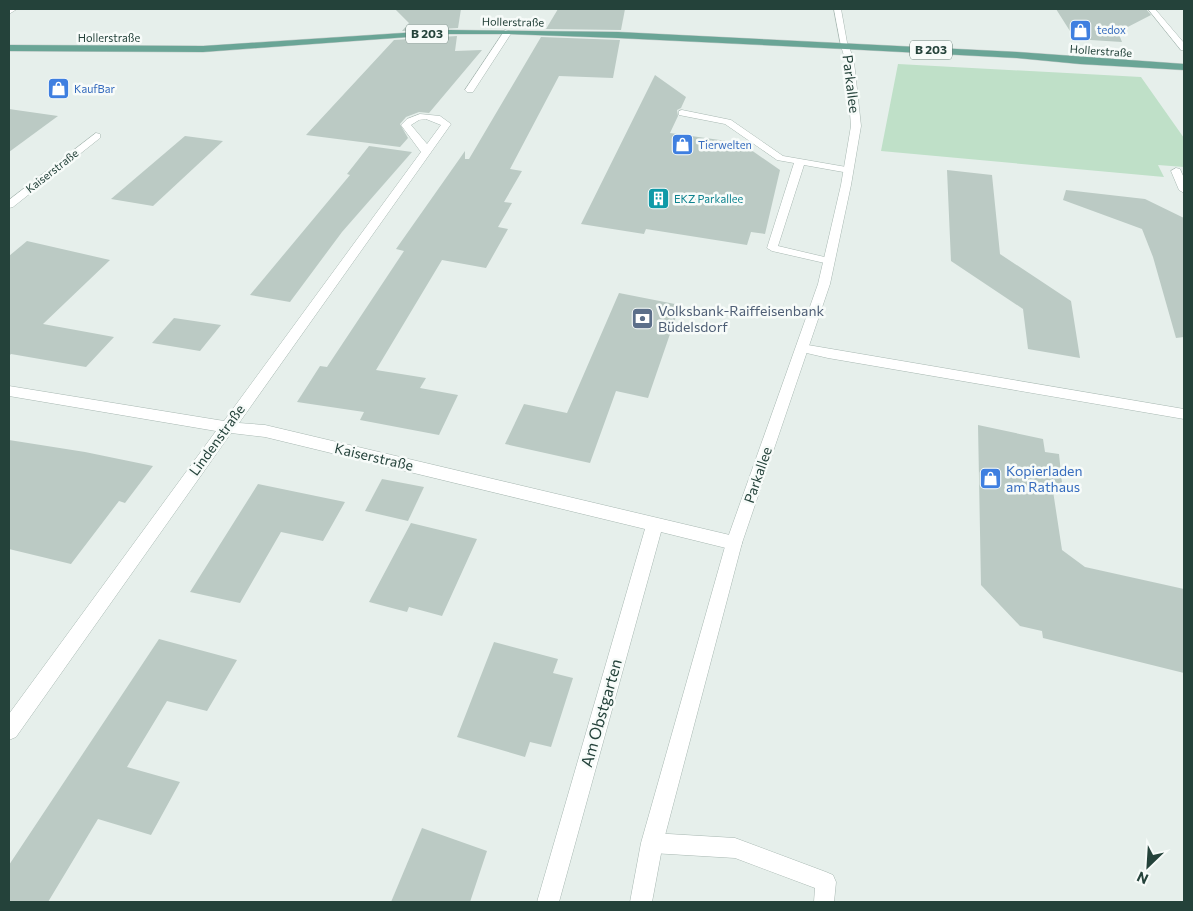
<svg xmlns="http://www.w3.org/2000/svg" width="1193" height="911" font-family="Commissioner,sans-serif">
<rect width="100%" height="100%" fill="#e6efeb"/>
<polygon fill="#bfe0c8" points="898,64 1141,77 1184,138 1184,167 1158,165 1164,177 881,151"/>
<g fill="#bbcac4">
<polygon points="395,9 461,9 458,28 402,31 409,23"/>
<polygon points="558,9 625,9 621,30 546,29"/>
<polygon points="1056,9 1146,9 1151,15 1118,32 1122,42 1075,39"/>
<polygon points="457,36 455,51 482,50 429,113 419,112 406,117 400,124 408,138 400,147 306,135 394,40"/>
<polygon points="541,37 620,40 613,78 559,76 510,169 522,171 504,202 512,203 498,227 508,229 486,268 442,260 376,370 426,378 420,388 458,395 439,435 360,420 364,412 297,402 320,366 327,367 404,251 396,249 465,151 465,159 469,159"/>
<polygon points="655,75 686,97 681,108 677,110 678,116 670,133 741,143 780,170 765,234 751,232 747,245 646,229 644,234 581,224"/>
<polygon points="9,109 58,116 9,152"/>
<polygon points="185,136 223,141 153,206 111,199"/>
<polygon points="369,146 412,152 342,232 290,302 250,295 350,175 347,174"/>
<polygon points="947,170 992,175 1000,254 1071,301 1080,358 1028,349 1023,309 951,261"/>
<polygon points="1066,190 1145,199 1184,218 1184,337 1176,338 1153,257 1142,229 1063,200"/>
<polygon points="27,241 110,260 43,324 114,337 86,367 11,354 9,356 9,256"/>
<polygon points="619,293 680,305 648,398 616,391 590,463 505,444 524,404 567,413"/>
<polygon points="174,318 221,325 200,351 152,343"/>
<polygon points="978,425 1043,439 1045,452 1059,454 1063,493 1053,491 1062,550 1085,567 1184,589 1184,673 1043,638 1042,631 1020,626 981,585"/>
<polygon points="9,440 85,452 153,466 125,503 119,501 71,564 9,549"/>
<polygon points="382,479 424,487 408,521 365,511"/>
<polygon points="258,484 345,502 323,541 281,532 240,603 190,592"/>
<polygon points="411,523 477,539 442,616 409,607 407,612 369,602"/>
<polygon points="159,639 237,660 207,711 167,701 127,767 180,782 151,835 98,819 48,902 9,902 9,865"/>
<polygon points="494,642 558,659 553,673 573,678 551,747 530,742 525,757 457,737"/>
<polygon points="422,828 487,851 470,902 391,902"/>
</g>
<g fill="none" stroke-linecap="round" stroke-linejoin="round">
<defs>
<g id="service">
<polygon points="834,9 841,9 848,48 841,46"/>
<polygon points="1148,9 1155,9 1184,43 1184,50 1181,50"/>
<polygon points="682,110 731,120 783,156 852,168 852,172 849,173 804,165 778,246 833,259 834,261 833,263 829,264 772,251 767,248 794,163 777,160 725,124 679,115 679,111"/>
<polygon points="802,344 1184,409 1184,419 828,358 798,351 796,348"/>
<polygon points="652,833 735,838 826,872 833,875 836,882 834,902 814,902 815,888 735,858 652,853 645,850 642,843 645,836"/>
</g>
<g id="minor">
<polygon points="9,9 17,9 9,14"/>
<polygon points="505,30 512,32 473,92 467,92 465,90"/>
<path d="M420,114l20,2 11,8 -212,299 26,2 469,111 6,2 2,5 -2,5 -6,2 -73,-18 -102,370h-22l108,-373 -380,-92 -34,-4 -215,304 -7,3v-26l207,-283 -207,-35v-10l215,35 197,-269 -20,-27 6,-6zM426,119l15,6 -14,19 -16,-19 8,-5z"/>
<polygon points="96,133 100,134 100,138 13,207 9,208 9,200"/>
<polygon points="1176,168 1180,169 1184,178 1184,193 1179,190 1171,171"/>
</g>
<polygon id="tertiary" points="845,43 849,46 854,62 861,126 851,185 830,284 742,543 663,843 652,902 630,902 641,843 726,543 818,284 841,185 851,126 846,62 841,46"/>
<polygon id="primary" points="449,30 618,32 1017,52 1184,64 1184,70 1080,64 1017,58 845,49 618,38 508,34 449,34 203,52 9,51 9,45 203,46"/>
</defs>
<use href="#service" stroke="#a8b8b2" stroke-width="1"/>
<use href="#minor" stroke="#a8b8b2" stroke-width="1"/>
<use href="#tertiary" stroke="#a8b8b2" stroke-width="1"/>
<use href="#primary" stroke="#c2cac8" stroke-width="1"/>
<use href="#service" fill="#fff" fill-rule="evenodd"/>
<use href="#minor" fill="#fff" fill-rule="evenodd"/>
<use href="#tertiary" fill="#fff" fill-rule="evenodd"/>
<use href="#primary" fill="#6aa596" fill-rule="evenodd"/>
</g>
<defs>
<symbol id="shop-square" viewBox="-11 -11 22 22"><rect x="-9" y="-9" width="18" height="18" rx="4" fill="#3f7fe0" stroke="#f7fbf9"/><path d="M-5-2.5h2.3a2.7 3.5 0 0 1 5.4 0H5L5.5 6h-11ZM-1.5-2.5h3a1.5 2.3 0 0 0-3 0Z" fill="#fff"/></symbol>
<symbol id="building-square" viewBox="-11 -11 22 22"><rect x="-9" y="-9" width="18" height="18" rx="4" fill="#0f9aa8" stroke="#f7fbf9"/><path d="M-4-6H4V6H1V3H-1V6H-4ZM-2.5-4.3h1.7v1.8h-1.7ZM.8-4.3h1.7v1.8H.8ZM-2.5-1h1.7V.8h-1.7ZM.8-1h1.7V.8H.8Z" fill="#fff"/></symbol>
<symbol id="bank-square" viewBox="-11 -11 22 22"><rect x="-9" y="-9" width="18" height="18" rx="4" fill="#5c6f8a" stroke="#f7fbf9"/><path d="M-6-4H6V4H-6ZM0-2.3a2.3 2.3 0 1 0 0 4.6a2.3 2.3 0 1 0 0-4.6Z" fill="#fff"/></symbol>
</defs>
<g fill-rule="evenodd">
<use href="#shop-square" x="1068" y="18" width="25" height="25"/>
<use href="#shop-square" x="46" y="76" width="25" height="25"/>
<use href="#shop-square" x="670" y="132" width="25" height="25"/>
<use href="#building-square" x="646" y="186" width="25" height="25"/>
<use href="#bank-square" x="630" y="306" width="25" height="25"/>
<use href="#shop-square" x="978" y="466" width="25" height="25"/>
</g>
<g text-anchor="middle" stroke-width="5" stroke-linejoin="round" paint-order="stroke">
<g font-size="11" fill="#24423a" stroke="#f7fbf9">
<text transform="translate(513 22) rotate(1)" y="4">Hollerstraße</text>
<text x="109" y="42">Hollerstraße</text>
<text transform="translate(1101 51) rotate(4)" y="4">Hollerstraße</text>
<text transform="translate(52 171) rotate(-38)" y="4">Kaiserstraße</text>
</g>
<g font-size="11" fill="#366cbe" stroke="#f7fbf9" text-anchor="start">
<text x="1097" y="34">tedox</text>
<text x="74" y="93">KaufBar</text>
<text x="698" y="149">Tierwelten</text>
</g>
<g font-size="11" fill="#0d838f" stroke="#f7fbf9" text-anchor="start">
<text x="674" y="203">EKZ Parkallee</text>
</g>
<g fill="#f7fbf9" stroke="#637a73" stroke-width="1">
<rect x="406" y="24.5" width="42" height="19" rx="4"/>
<rect x="910" y="40.5" width="42" height="19" rx="4"/>
</g>
<g font-size="12" font-weight="bold" fill="#24423a">
<text x="427" y="38">B 203</text>
<text x="931" y="54">B 203</text>
</g>
<g font-size="14" fill="#24423a" stroke="#f7fbf9">
<text transform="translate(851 84) rotate(83)" y="5">Parkallee</text>
<text transform="translate(217 440) rotate(-54)" y="5">Lindenstraße</text>
<text transform="translate(374 457) rotate(13)" y="5">Kaiserstraße</text>
<text transform="translate(758 475) rotate(-71)" y="5">Parkallee</text>
</g>
<g font-size="14" fill="#4e5e75" stroke="#f7fbf9" text-anchor="start">
<text x="658" y="316">Volksbank-Raiffeisenbank<tspan x="658" dy="16">Büdelsdorf</tspan></text>
</g>
<g font-size="14" fill="#366cbe" stroke="#f7fbf9" text-anchor="start">
<text x="1006" y="476">Kopierladen<tspan x="1006" dy="16">am Rathaus</tspan></text>
</g>
<g font-size="16" fill="#24423a" stroke="#f7fbf9">
<text transform="translate(601 713) rotate(-74)" y="6">Am Obstgarten</text>
</g>
</g>
<rect width="1193" height="911" fill="none" stroke="#24423a" stroke-width="20"/>
<g transform="translate(1148 866) rotate(205)" stroke="#f7fbf9" stroke-width="4" paint-order="stroke">
<path d="M0-4L9 19L0 12L-9 19Z" fill="#24423a"/>
<text y="-8" font-size="14" font-weight="bold" text-anchor="middle" fill="#24423a">N</text>
</g>
</svg>
